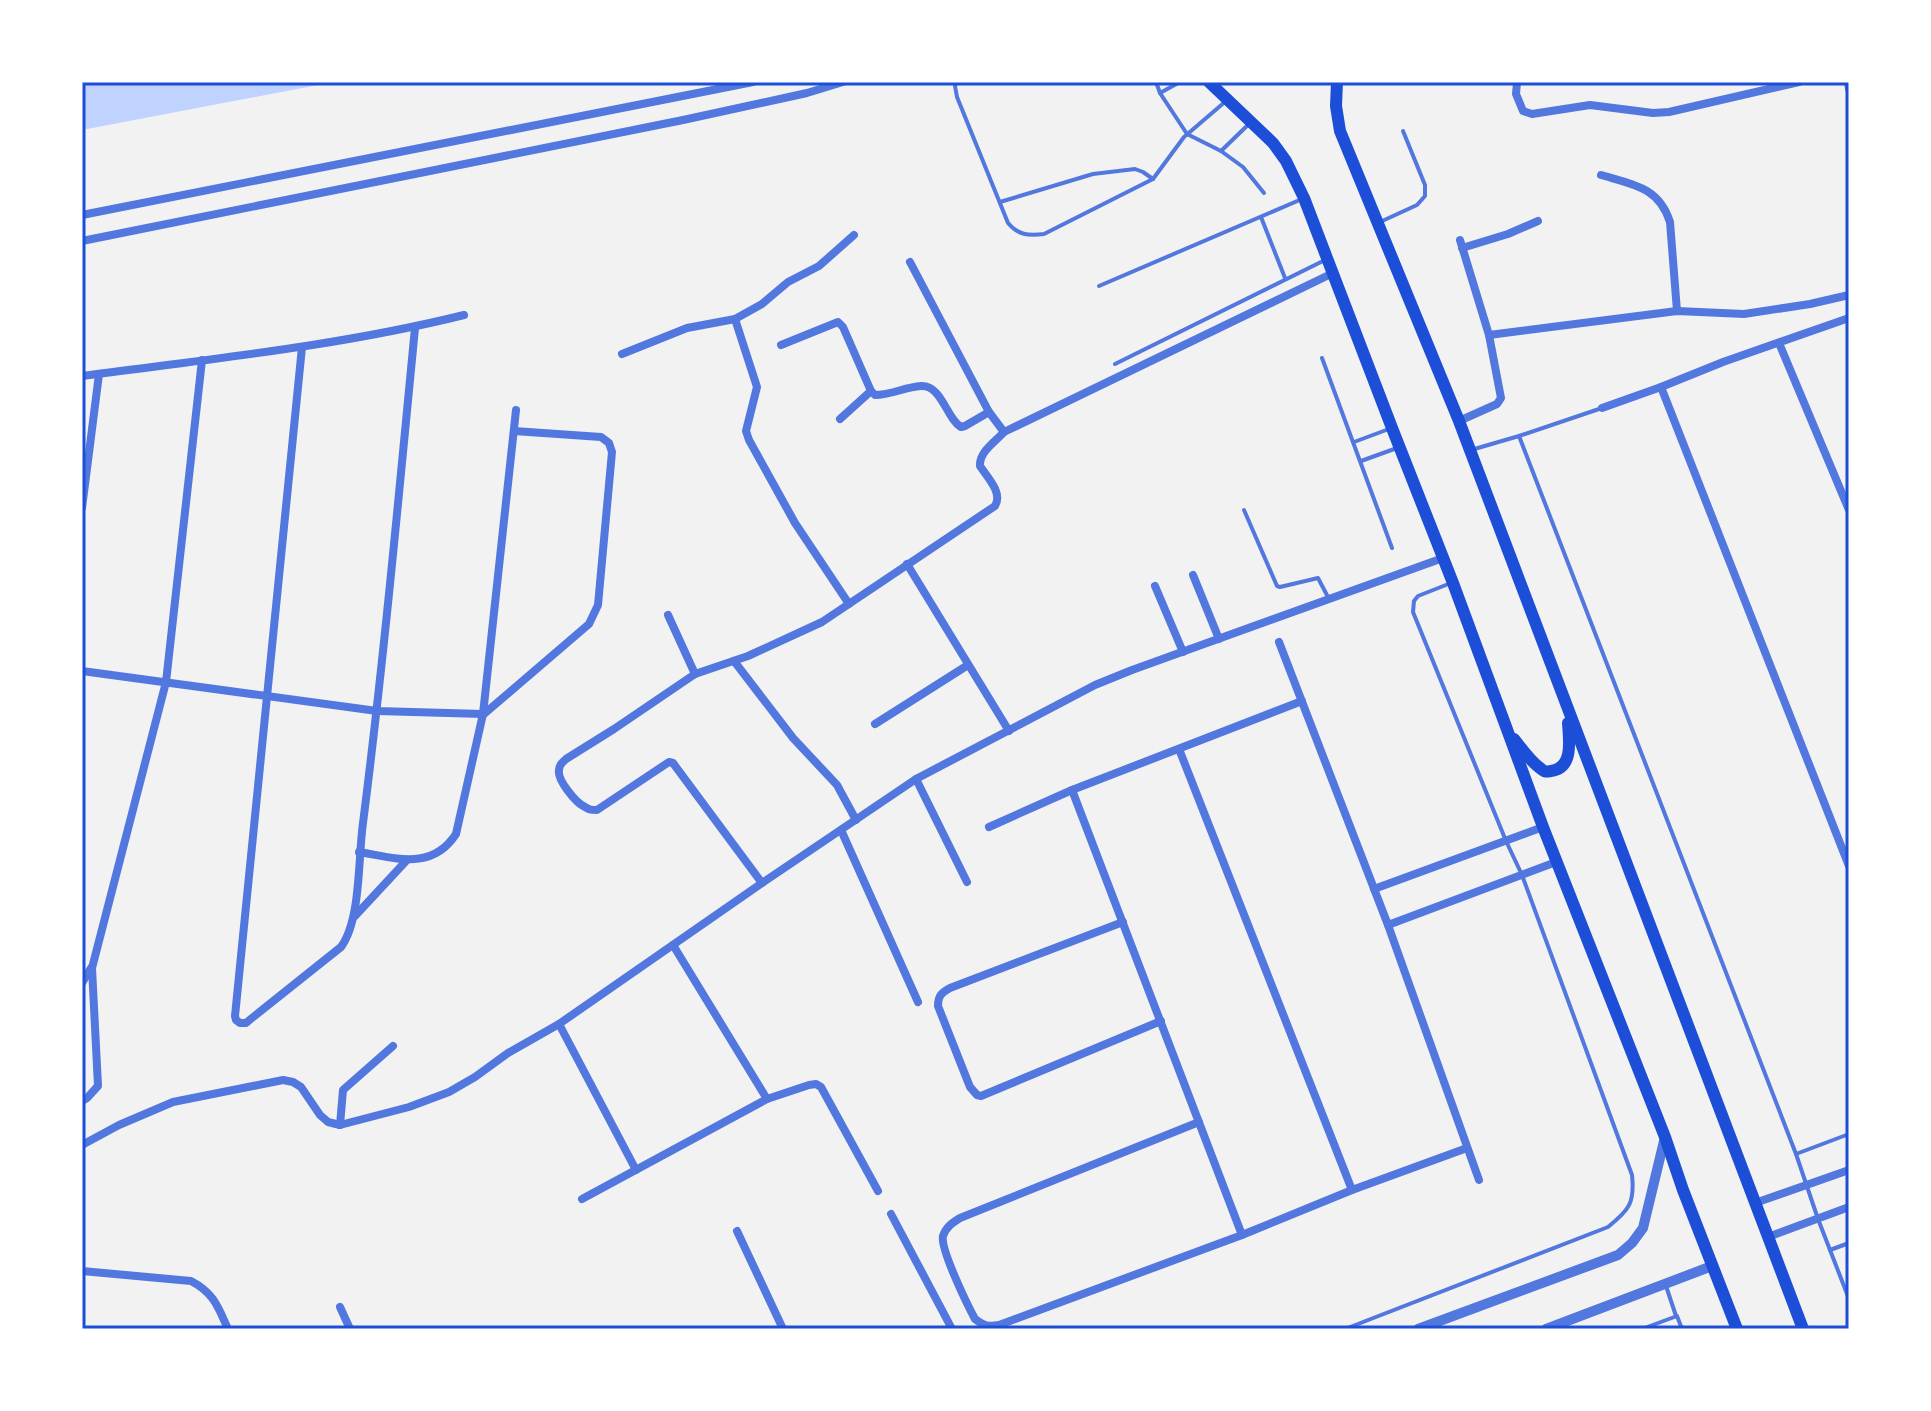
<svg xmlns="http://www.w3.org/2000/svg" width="1931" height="1411" font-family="Karla,sans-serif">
<rect width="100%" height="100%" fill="#f2f2f2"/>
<polygon fill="#bfd3fe" points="82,82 334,82 82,130"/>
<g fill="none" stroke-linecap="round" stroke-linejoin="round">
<g stroke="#5277de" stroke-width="4">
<path d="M957,82l-2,4 2,11 51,126c10,12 20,13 36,11l109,-55 31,-42 42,-36"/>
<polyline points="1156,82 1160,93 1187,134 1221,151 1243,167 1264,193"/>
<polyline points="1385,82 1392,82"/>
<polyline points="1160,93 1180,82"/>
<polyline points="1221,151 1251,122"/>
<polyline points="1000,202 1093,174 1135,169 1143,172 1153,179"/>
<polyline points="1261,217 1285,278"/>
<polyline points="1380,222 1417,205 1425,196 1425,185 1403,131"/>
<polyline points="1099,286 1302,199"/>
<polyline points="1322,358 1392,548"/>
<polyline points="1115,364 1325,260"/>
<polyline points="1519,436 1796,1154 1818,1219 1849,1299"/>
<polyline points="1354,442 1389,429"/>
<polyline points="1471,450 1519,436 1602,408"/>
<polyline points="1361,461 1397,448"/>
<polyline points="1244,510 1277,586 1280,587 1318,578 1329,599"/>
<polyline points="1796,1154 1849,1134"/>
<polyline points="1830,1250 1849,1243"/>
<polyline points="1666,1286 1676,1316"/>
<path d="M1345,1329l263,-102c21,-17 27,-24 24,-52l-110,-300 -16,-34 -93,-229 1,-11 4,-5 33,-13"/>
<polyline points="1642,1329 1677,1316 1682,1329"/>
</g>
<g stroke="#5277de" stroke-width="8">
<polyline points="1517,82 1516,94 1523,111 1532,114 1590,105 1653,113 1669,112 1799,82"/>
<polyline points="1848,82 1849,89"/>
<path d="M1601,175c31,9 58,12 69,47l7,89"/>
<polyline points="82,215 753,82"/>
<polyline points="82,241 683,120 807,93 843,82"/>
<polyline points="1462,248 1508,234 1538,221"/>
<polyline points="910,262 989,412 1004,432"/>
<polyline points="1489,335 1677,311 1744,314 1810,304 1849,295"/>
<polyline points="1779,343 1849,510"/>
<path d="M781,345l57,-23 5,5 28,64 4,4c16,0 30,-8 46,-9 21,-1 25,32 40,41l4,-1 24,-14"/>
<path d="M302,347l-67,669 1,4 4,3h6l6,-5 89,-71c20,-27 17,-89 22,-124 21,-165 36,-330 52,-495"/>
<polyline points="622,354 687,328 735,319"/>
<path d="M82,376c128,-17 257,-30 382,-61"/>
<polyline points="1661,387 1849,866"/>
<polyline points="1602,408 1661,387 1723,362 1849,318"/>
<polyline points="840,419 871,391"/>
<polyline points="1459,421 1497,404 1501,398 1489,335 1460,240"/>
<polyline points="82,508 99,374"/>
<polyline points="907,564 1009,731"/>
<polyline points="1193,575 1219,639"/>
<polyline points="1155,586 1183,652"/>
<polyline points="849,604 795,523 749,440 746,431 757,387 735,319 762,304 788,282 819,266 854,235"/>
<polyline points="668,615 695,674"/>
<polyline points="1279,642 1388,925 1479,1180"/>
<polyline points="734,661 793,738 837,785 856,820"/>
<polyline points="82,671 377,711 483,714"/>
<polyline points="484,714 589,624 598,605 612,452 609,443 601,437 514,431"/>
<polyline points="875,724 968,665"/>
<polyline points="1179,749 1352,1190"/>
<polyline points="916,779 967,882"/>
<polyline points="1072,790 1242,1235"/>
<polyline points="989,827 1072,790 1302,701"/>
<polyline points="841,830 918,1002"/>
<path d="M359,852c37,6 73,19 97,-18l27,-120 33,-304"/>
<path d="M762,883l-89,-120 -4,-1 -72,48c-6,0 -7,0 -12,-3 -9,-4 -28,-27 -26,-37 0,-5 3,-7 7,-11l48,-30 81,-55 53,-18 74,-34 173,-116c8,-13 -7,-28 -15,-40 -1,-14 15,-24 24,-34l329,-159"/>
<polyline points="1374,889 1543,827"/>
<polyline points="355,916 407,860"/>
<path d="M1123,922l-173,66c-9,5 -12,8 -12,18l32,81 7,8 4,1 180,-75"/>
<polyline points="1388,925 1556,862"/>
<polyline points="673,945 767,1099"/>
<polyline points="82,983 91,968"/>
<polyline points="559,1024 636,1170"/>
<polyline points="82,1101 87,1098 98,1086 92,968 166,682 202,360"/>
<path d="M1199,1122l-239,96c-8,5 -14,9 -17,18 -3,13 25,70 32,83 9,7 14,8 24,6l243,-90 110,-45 115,-42"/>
<polyline points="340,1125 343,1090 393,1046"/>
<polyline points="82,1145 119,1125 173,1102 283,1080 293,1082 301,1087 320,1115 328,1122 340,1125 409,1107 449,1092 475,1077 508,1053 559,1024 762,883 916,779 1095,685 1132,670 1443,558"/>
<polyline points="582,1199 767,1099 809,1085 816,1084 821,1087 878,1191"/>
<polyline points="1755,1203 1849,1170"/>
<polyline points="891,1214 952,1329"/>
<polyline points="737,1231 783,1329"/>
<polyline points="1768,1237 1849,1207"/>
<path d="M82,1271l109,10c23,12 27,26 37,48"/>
<polyline points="340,1307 350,1329"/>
</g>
<g stroke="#5277de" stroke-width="10">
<polyline points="1418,1329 1618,1255 1632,1243 1643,1228 1665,1137"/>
<polyline points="1546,1329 1712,1266"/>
</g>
<g stroke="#1d4ed8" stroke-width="12">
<polyline points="1209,82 1273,143 1286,161 1304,198 1392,428 1453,583 1543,827 1665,1137 1683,1190 1737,1329"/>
<polyline points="1337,82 1336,106 1340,131 1459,421 1803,1329"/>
<path d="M1514,739c8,10 16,22 26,29 5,4 5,4 11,3 23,-3 18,-31 17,-48"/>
</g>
</g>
<rect width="1931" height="1411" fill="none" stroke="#ffffff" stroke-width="168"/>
<rect x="84" y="84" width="1763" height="1243" fill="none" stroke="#1d4ed8" stroke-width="3"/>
</svg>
